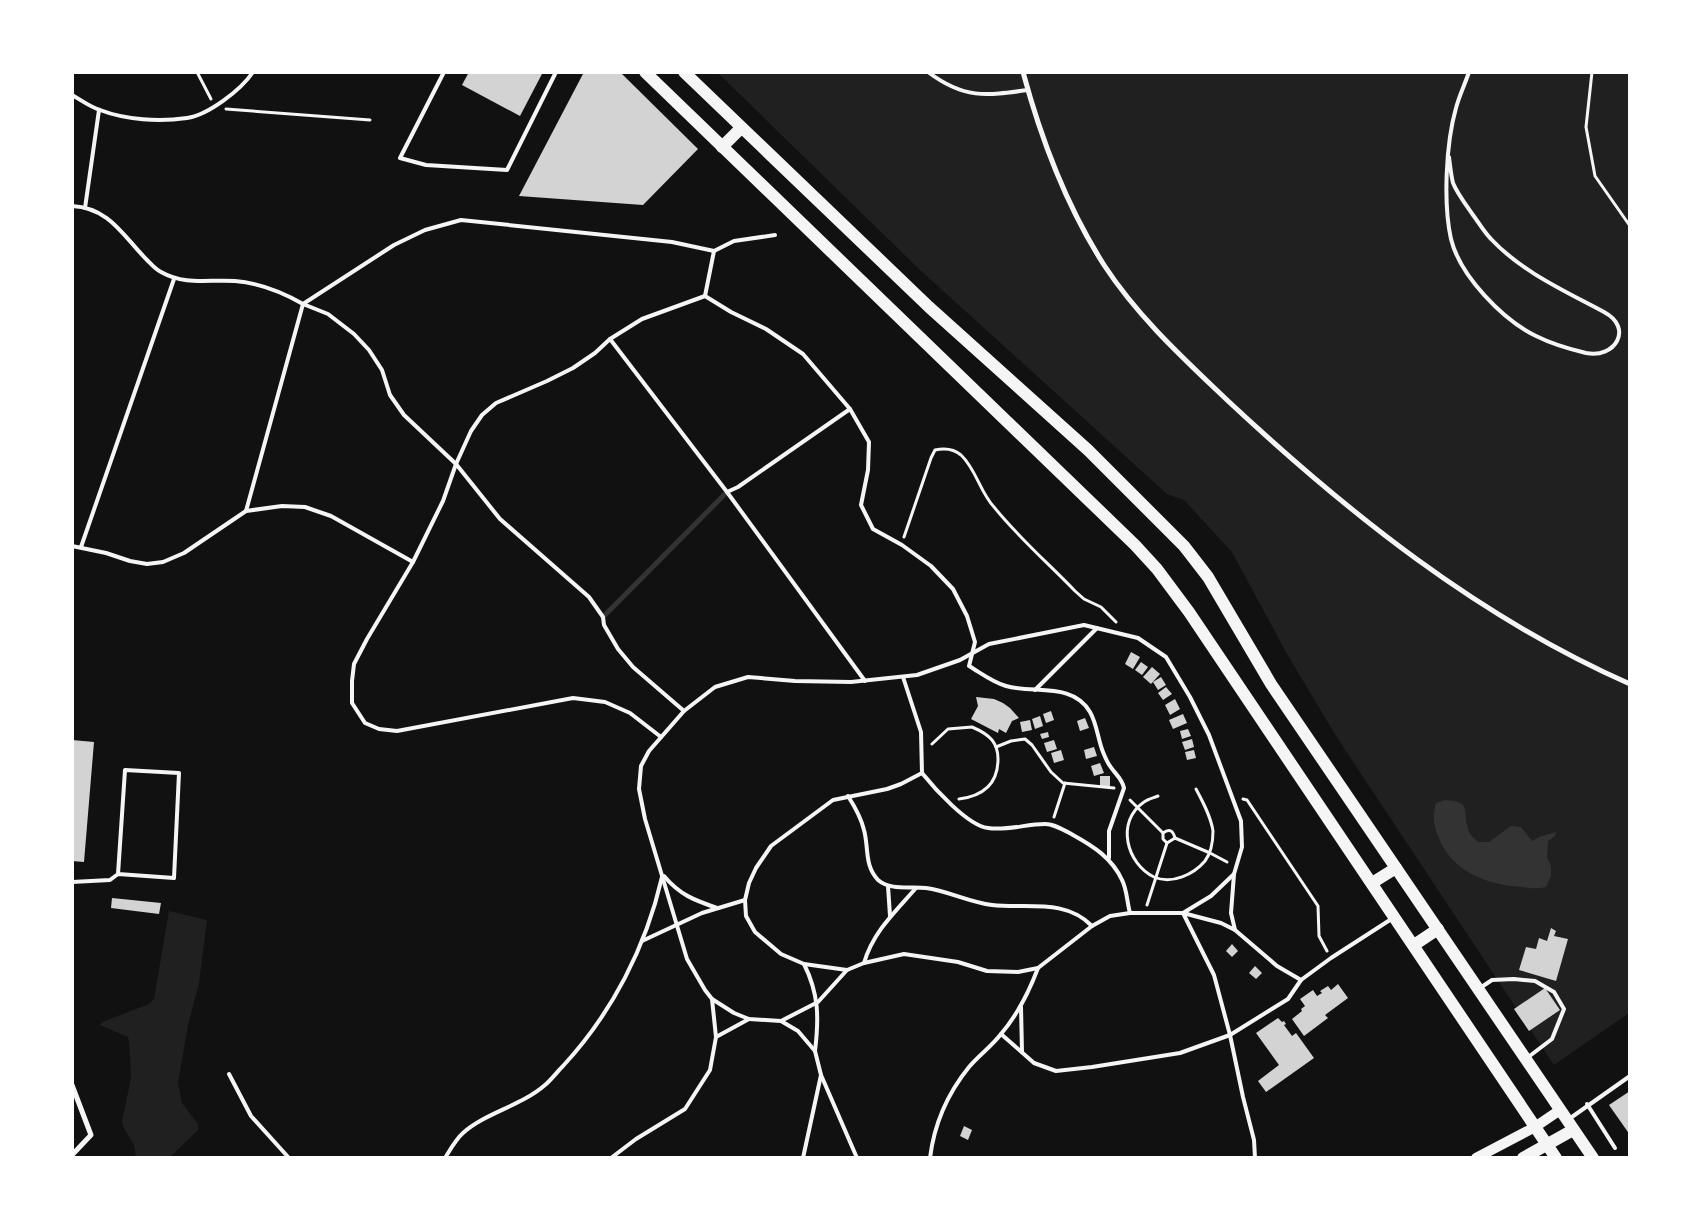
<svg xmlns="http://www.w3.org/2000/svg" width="1702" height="1230" font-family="'Source Sans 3',sans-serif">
<rect width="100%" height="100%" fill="#111"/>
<g fill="#202020">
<polygon points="718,73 1629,73 1629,1013 1554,1065 1336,736 1287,654 1232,552 1184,500 1167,494 920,270"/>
<path d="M169,911l38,9 -8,63 -11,42 -10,58 4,20 16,21v6l-28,27h-35c3,-15 -11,-22 -13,-36l9,-43 -2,-36 -1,-5 -28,-12 2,-3 47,-18 5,-5z"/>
</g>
<path fill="#333" d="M1445,800c28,2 17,10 23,29 1,5 6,9 10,13h11l22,-16 10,1 11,14 7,-4 17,-5 -1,4 -7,5 -1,16 4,9v10l-5,11c-9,2 -15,1 -23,0 -37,-2 -74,-16 -86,-54 -4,-10 -4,-20 -1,-30z"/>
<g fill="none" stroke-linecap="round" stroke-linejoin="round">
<polyline stroke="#333" stroke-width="5" points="603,617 727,492"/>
</g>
<g fill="#d3d3d3">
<polygon points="469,72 543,72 520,116 462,85"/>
<polygon points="584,72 620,72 698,149 643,205 519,196"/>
<polygon points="1131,652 1140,657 1133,669 1125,664"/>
<polygon points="1141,662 1148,667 1142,675 1135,670"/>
<polygon points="1152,667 1160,674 1151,684 1143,677"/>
<polygon points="1161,677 1166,685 1158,690 1153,682"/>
<polygon points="1166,687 1172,694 1163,700 1158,693"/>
<polygon points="976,697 994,699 1003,703 1010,708 1019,718 1012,721 1006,733 999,729 998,733 971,719 978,706"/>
<polygon points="1175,699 1180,709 1170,715 1165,705"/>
<polygon points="1051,711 1054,720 1046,723 1043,714"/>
<polygon points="1183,714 1187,723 1173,729 1169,720"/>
<polygon points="1040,716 1043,726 1035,729 1032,719"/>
<polygon points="1085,718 1089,728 1080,731 1077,721"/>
<polygon points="1030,720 1032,730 1022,732 1020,722"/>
<polygon points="1188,729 1191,736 1182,739 1180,731"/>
<polygon points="1048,732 1049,737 1042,739 1040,734"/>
<polygon points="1192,739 1194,747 1185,750 1182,742"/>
<polygon points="72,740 94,742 84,862 72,861"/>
<polygon points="1054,740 1057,749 1047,752 1044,743"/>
<polygon points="1094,747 1097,756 1086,759 1084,750"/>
<polygon points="1061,750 1064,760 1054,763 1051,753"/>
<polygon points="1194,750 1196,758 1187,760 1185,752"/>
<polygon points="1100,763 1104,773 1094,776 1091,766"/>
<rect x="1100" y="776" width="10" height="10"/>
<polygon points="112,898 161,903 159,914 111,908"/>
<polygon points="1551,928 1556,931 1554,936 1568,939 1556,981 1519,970 1526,947 1536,949 1539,938 1547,941"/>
<polygon points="1232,944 1238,951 1232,957 1226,951"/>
<polygon points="1255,966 1262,973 1256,979 1249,973"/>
<polygon points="1338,984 1348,998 1325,1015 1328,1018 1304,1036 1292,1019 1302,1011 1301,1009 1305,1006 1300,999 1313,990 1317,996 1322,993 1320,991 1328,986 1331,990"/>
<polygon points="1545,988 1560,1010 1529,1031 1514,1009"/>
<polygon points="1278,1018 1282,1022 1284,1021 1286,1024 1284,1025 1292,1036 1296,1033 1314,1058 1266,1092 1258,1081 1279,1065 1256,1033"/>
<polygon points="1630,1091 1630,1135 1609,1105"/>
<polygon points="964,1126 972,1130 968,1140 960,1136"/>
</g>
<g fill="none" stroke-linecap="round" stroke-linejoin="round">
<g stroke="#f5f5f5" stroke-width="3">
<polyline points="197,72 211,99"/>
<polyline points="1592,72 1586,127 1595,176 1630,226"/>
<polyline points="226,109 370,120"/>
<path d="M904,537l27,-79 4,-8c9,-2 19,-1 26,5 15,14 19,37 33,52 24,30 54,56 81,84l9,8 17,8 15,15"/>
<path d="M932,744l16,-15 24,-2c7,3 15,7 20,13 4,5 6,12 6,19 0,25 -15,37 -39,40"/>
<polyline points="996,747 1011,741 1025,739 1032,745 1051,772 1063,783 1114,788"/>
<path d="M1158,796c-5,2 -10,3 -14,6 -29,20 -17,62 10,75 18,8 40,-3 51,-16 6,-8 8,-21 8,-30 -2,-14 -10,-29 -17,-42"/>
<polyline points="1243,799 1247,800 1318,906 1319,936 1327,951"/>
<polyline points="1130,800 1163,833"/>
<polyline points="1054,817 1065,783"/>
<path d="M1175,838l-8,5 -4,-4v-6c7,-5 10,-2 12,5l35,15 17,9"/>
<polyline points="1147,905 1167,843"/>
</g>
<g stroke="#f5f5f5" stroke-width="4">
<polyline points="444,72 400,158 426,165 507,170 556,72"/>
<path d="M928,72c36,27 57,24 100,18"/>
<path d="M72,95c9,5 18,12 28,15 26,10 59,12 87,8 21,-3 54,-28 66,-46"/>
<path d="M1449,157c1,8 2,18 4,26 4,10 13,22 20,32 6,8 11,17 18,24 31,33 74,52 113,73 30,16 11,47 -18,41 -17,-4 -34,-9 -50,-17 -33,-16 -76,-60 -85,-97 -8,-36 -5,-96 5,-131 3,-12 9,-24 13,-36"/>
<path d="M72,206c38,2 51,30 75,54 4,4 8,9 14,12 25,14 48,7 74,9 25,2 47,11 68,23l91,-59 31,-15 36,-10 211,22 42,9"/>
<polyline points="85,208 99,110"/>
<path d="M705,296l26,16 35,17 37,25 47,55 19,33 -1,28 -7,35 12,24 29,16 29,21 22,23 14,27 8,26 -6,24c12,7 23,16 37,20 28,8 67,-4 84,26 7,12 8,28 13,40 2,5 4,10 7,14 5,8 12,12 14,22l-15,43v27"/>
<polyline points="705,296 714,251 734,241 775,235"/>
<polyline points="610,339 727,492 865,681"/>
<polyline points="727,492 738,487 850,409"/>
<polyline points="246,511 303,304 328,314 354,334 369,350 382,370 390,395 404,415 456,464 500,519 589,597 603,617 604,625 618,649 633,667 684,711"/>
<polyline points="72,546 106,553 130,561 147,564 163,562 184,553 246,511 282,506 305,507 331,516 413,562"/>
<polyline points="81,547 174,279"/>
<polyline points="903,677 921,732 922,773"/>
<polyline points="1035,690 1097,628"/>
<polyline points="661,737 630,713 605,702 573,698 397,731 379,729 365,723 352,703 352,681 354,664 367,639 413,562 443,501 456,464 471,431 482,415 496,403 547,381 573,368 595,353 610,339 642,319 705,296"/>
<path d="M922,773c12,15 46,53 66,55 19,3 38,-4 57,-4 9,0 19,6 28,11 20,11 39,23 49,45 5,9 5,23 8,33"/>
<path d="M848,796c7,11 13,21 16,34 5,18 0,35 14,50 13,11 32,6 48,8 22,3 43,14 66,17 34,4 73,-7 100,21"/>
<polyline points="1234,874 1231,913 1235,930 1277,966 1301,980"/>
<path d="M664,876c16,19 30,24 53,32"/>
<polyline points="72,882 110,880 118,874 174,878 179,773 125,770 118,874"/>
<polyline points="888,886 890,916"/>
<polyline points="1235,930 1221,923 1183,913 1130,913 1110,916 1092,926 1038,968 1018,972 987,971 958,962 904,954 864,963 847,970 818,1002 781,1021 749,1019 734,1013 712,999 705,990 687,959 645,819 639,789 641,766 649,751 684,711 715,687 748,677 795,681 851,682 917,675 960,660 989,644 1084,625 1138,638 1166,657 1190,697 1209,735 1241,821 1242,847 1234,874 1211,896 1183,913 1214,975 1230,1035 1243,1097 1254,1140 1255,1158"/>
<polyline points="642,941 702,913 745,900"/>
<path d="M864,963c9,-31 31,-51 52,-75"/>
<path d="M804,964c15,30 15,54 11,87"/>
<polyline points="847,970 804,964 781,954 755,932 746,916 745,900 749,883 756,868 771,846 833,800 887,789 901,784 922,773"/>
<polyline points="1480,988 1492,980 1514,979 1535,981 1554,992 1564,1009 1552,1039 1527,1058"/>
<polyline points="1021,1007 1022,1052"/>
<polyline points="781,1021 798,1031 815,1051 821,1075 857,1158"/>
<polyline points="1001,1034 1034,1063 1056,1071 1092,1067 1180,1053 1230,1035 1288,999 1301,980 1331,958 1393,918"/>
<polyline points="716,1037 749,1019"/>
<polyline points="229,1074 251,1116 289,1158"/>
<polyline points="1587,1104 1615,1148"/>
<polyline points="1569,1119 1630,1076"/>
<path d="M445,1158c5,-8 11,-19 18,-25 22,-20 58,-27 82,-48 6,-5 12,-13 18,-19 49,-53 83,-119 99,-189"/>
<polyline points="611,1158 636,1139 685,1109 710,1070 716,1037 712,999"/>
<polyline points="803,1158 821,1075"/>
<path d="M930,1158c4,-33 18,-65 39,-91 10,-12 23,-21 32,-33 17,-20 28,-42 37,-66"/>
</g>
<g stroke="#f5f5f5" stroke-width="5">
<path d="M1023,72c18,67 44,135 81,193 34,52 79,93 123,135 121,113 251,217 403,284"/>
<polyline points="72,1085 91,1135 72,1155"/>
</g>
<polyline stroke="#f5f5f5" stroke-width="10" points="1476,1158 1535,1127 1560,1110"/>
<g stroke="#f5f5f5" stroke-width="12">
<polyline points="645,72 1135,545 1157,569 1189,612 1556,1158"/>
<polyline points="684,72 929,307 1088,450 1184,546 1208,577 1271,684 1593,1158"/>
<polyline points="722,147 741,128"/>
<polyline points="1372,883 1396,868"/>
<polyline points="1414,945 1438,929"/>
<polyline points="1523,1158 1573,1130"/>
</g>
</g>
<rect width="1702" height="1230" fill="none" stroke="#ffffff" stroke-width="148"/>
</svg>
